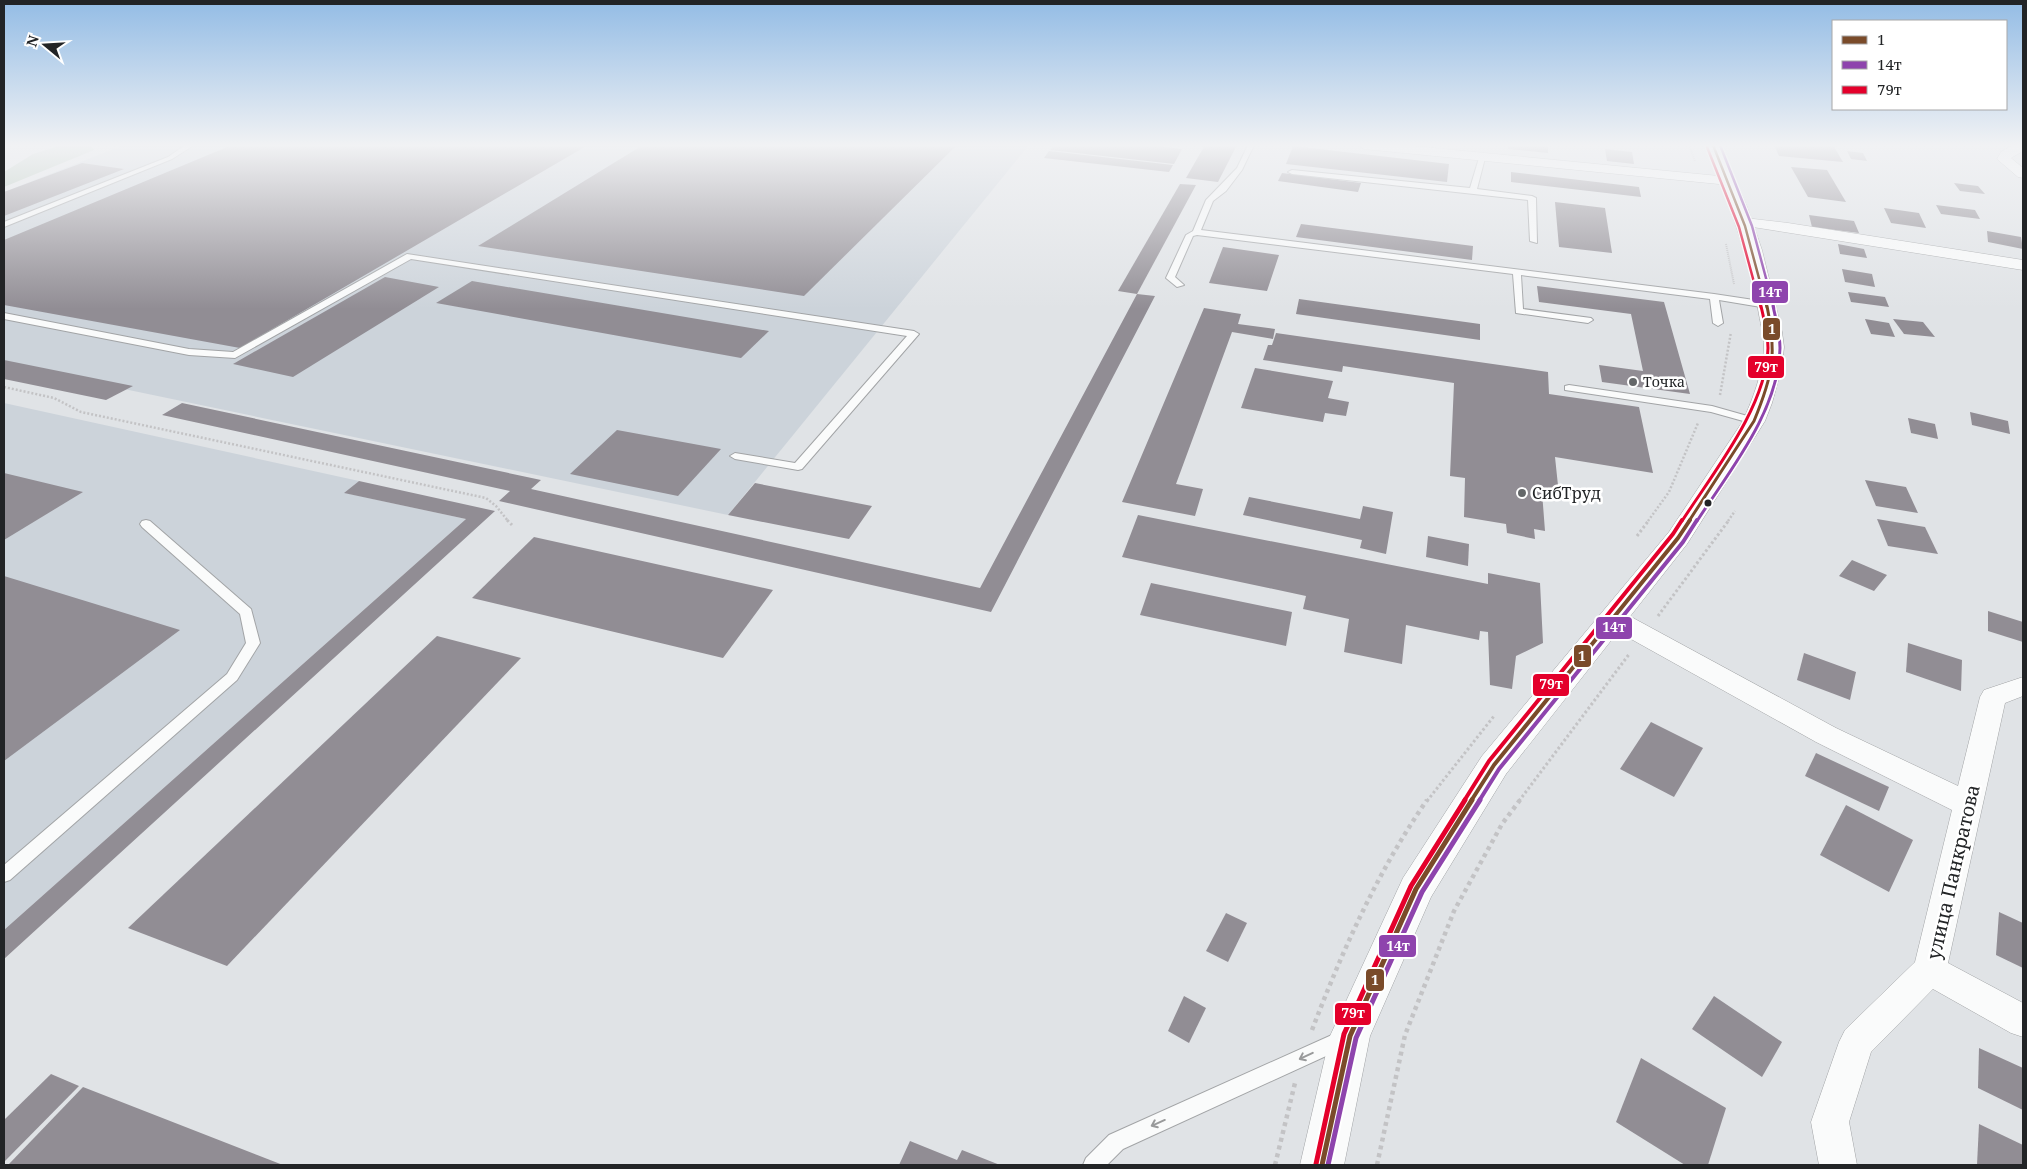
<svg xmlns="http://www.w3.org/2000/svg" width="2027" height="1169" font-family="'Noto Serif',serif">
<rect width="100%" height="100%" fill="#e0e3e6"/>
<g fill="#ccd3da">
<polygon points="124,145 1029,145 728,515 4,364 4,192"/>
<polygon points="4,403 359,481 345,493 466,519 4,930"/>
</g>
<polygon fill="#aec2b3" points="62,145 91,145 94,150 4,187 4,172 33,154"/>
<g fill="#918d94">
<polygon points="232,145 588,145 240,348 4,305 4,240"/>
<polygon points="643,145 957,145 804,296 478,246"/>
<polygon points="1054,145 1146,145 1182,149 1174,164 1050,150"/>
<polygon points="1205,145 1237,145 1218,182 1186,178"/>
<polygon points="1508,145 1548,145 1548,153 1508,149"/>
<polygon points="1774,145 1833,145 1843,162 1779,156"/>
<polygon points="1293,146 1449,164 1447,182 1286,164"/>
<polygon points="1605,149 1632,152 1634,164 1607,161"/>
<polygon points="1049,151 1173,165 1169,172 1044,158"/>
<polygon points="1847,151 1863,153 1867,161 1851,159"/>
<polygon points="82,163 124,169 4,216 4,192"/>
<polygon points="1791,167 1827,170 1846,202 1808,197"/>
<polygon points="1511,172 1639,187 1641,197 1511,182"/>
<polygon points="1282,173 1361,183 1358,192 1278,181"/>
<polygon points="1954,183 1978,186 1985,194 1960,191"/>
<polygon points="1180,184 1196,185 1137,294 1118,291"/>
<polygon points="1555,202 1605,208 1612,253 1559,247"/>
<polygon points="1936,205 1975,210 1980,219 1941,214"/>
<polygon points="1884,208 1919,213 1926,228 1891,223"/>
<polygon points="1809,215 1854,221 1859,233 1812,227"/>
<polygon points="1301,224 1473,246 1472,260 1296,237"/>
<polygon points="1987,231 2021,237 2023,249 1988,242"/>
<polygon points="1838,244 1864,249 1867,258 1840,254"/>
<polygon points="1223,247 1279,255 1267,291 1209,283"/>
<polygon points="1842,269 1872,274 1875,287 1845,282"/>
<polygon points="385,277 439,287 293,377 233,364"/>
<polygon points="472,281 769,331 741,358 436,303"/>
<polygon points="1537,286 1664,302 1690,394 1602,382 1599,365 1643,371 1631,314 1539,302"/>
<polygon points="1848,292 1885,297 1889,307 1851,302"/>
<polygon points="1137,294 1155,296 991,612 499,501 510,491 162,415 182,403 541,480 531,489 980,588"/>
<polygon points="1299,299 1480,324 1480,340 1296,314"/>
<polygon points="1204,308 1241,314 1238,324 1275,329 1273,339 1232,332 1176,484 1203,489 1195,516 1122,502"/>
<polygon points="1865,319 1889,323 1895,337 1871,334"/>
<polygon points="1893,319 1923,322 1935,337 1904,334"/>
<polygon points="1276,333 1548,372 1549,394 1639,407 1653,473 1555,457 1559,495 1542,492 1545,531 1534,529 1535,539 1507,533 1506,524 1464,517 1465,478 1450,476 1454,383 1343,366 1342,372 1263,360 1268,345 1272,345"/>
<polygon points="4,360 133,386 106,400 4,379"/>
<polygon points="1255,368 1333,381 1328,398 1349,402 1346,416 1325,413 1323,422 1241,408"/>
<polygon points="1970,412 2008,421 2010,434 1972,425"/>
<polygon points="1908,418 1935,424 1938,439 1911,433"/>
<polygon points="617,430 721,449 678,496 570,474"/>
<polygon points="4,473 83,492 4,540"/>
<polygon points="1865,480 1906,487 1918,513 1876,506"/>
<polygon points="359,481 495,511 4,959 4,930 466,519 344,493"/>
<polygon points="755,483 872,506 849,539 728,515"/>
<polygon points="1249,497 1360,519 1363,506 1393,512 1386,554 1360,548 1362,540 1243,515"/>
<polygon points="1138,515 1488,584 1488,573 1540,583 1543,643 1516,656 1512,689 1490,685 1488,632 1480,631 1479,640 1406,625 1402,664 1344,652 1349,619 1303,609 1306,596 1122,557"/>
<polygon points="1877,519 1925,527 1938,554 1888,546"/>
<polygon points="1428,536 1469,544 1468,566 1426,557"/>
<polygon points="534,537 773,590 723,658 472,598"/>
<polygon points="1852,560 1887,575 1874,591 1839,576"/>
<polygon points="4,576 180,630 4,761"/>
<polygon points="1151,583 1292,612 1286,646 1140,615"/>
<polygon points="1988,611 2023,622 2023,642 1988,631"/>
<polygon points="437,636 521,658 227,966 128,928"/>
<polygon points="1908,643 1962,660 1961,691 1906,672"/>
<polygon points="1804,653 1856,672 1850,700 1797,680"/>
<polygon points="1651,722 1703,748 1674,797 1620,769"/>
<polygon points="1816,753 1889,787 1879,811 1805,776"/>
<polygon points="1846,805 1913,840 1889,892 1820,855"/>
<polygon points="1999,912 2023,923 2023,968 1996,955"/>
<polygon points="1226,913 1247,923 1228,962 1206,951"/>
<polygon points="1184,996 1206,1008 1189,1043 1168,1031"/>
<polygon points="1714,996 1782,1042 1762,1077 1692,1029"/>
<polygon points="1979,1048 2023,1068 2023,1110 1978,1088"/>
<polygon points="1641,1058 1726,1108 1708,1165 1685,1165 1616,1122"/>
<polygon points="51,1074 79,1086 4,1162 4,1120"/>
<polygon points="83,1087 283,1165 8,1165"/>
<polygon points="1979,1124 2023,1145 2023,1165 1977,1165"/>
<polygon points="910,1141 957,1160 962,1150 1000,1165 899,1165"/>
</g>
<g fill="none" stroke-linecap="round" stroke-linejoin="round">
<defs>
<g id="service">
<polygon points="184,145 190,145 191,147 172,159 4,227 4,222 168,157 184,146"/>
<polygon points="1248,145 1254,145 1242,170 1226,191 1213,201 1201,230 1714,294 1767,302 1771,305 1767,308 1719,300 1723,323 1718,326 1713,323 1710,299 1521,275 1523,309 1591,318 1593,320 1588,323 1516,313 1513,274 1197,235 1193,236 1175,277 1184,285 1177,287 1166,278 1186,235 1193,231 1206,200 1237,168"/>
<polygon points="1482,156 1485,158 1477,189 1532,196 1536,198 1537,243 1530,241 1528,200 1292,174 1288,172 1292,170 1470,188 1479,158"/>
<polygon points="407,254 914,331 919,334 802,469 798,470 735,459 730,456 735,453 795,463 907,336 411,259 235,358 189,355 4,319 4,313 189,349 233,352"/>
<polygon points="1569,385 1712,406 1758,419 1759,421 1754,424 1711,412 1565,390 1565,386"/>
<polygon points="146,520 150,521 251,609 260,643 237,680 10,880 4,882 4,865 227,674 246,643 240,614 142,527 140,524 142,521"/>
<polygon points="1343,1030 1350,1033 1352,1039 1350,1045 1123,1149 1107,1165 1083,1165 1086,1158 1109,1135"/>
</g>
<g id="minor">
<polygon points="1358,145 1403,145 1729,177 1736,181 1729,185 1364,149"/>
<polygon points="2013,145 2023,145 2023,151 2011,158 2023,168 2023,178 2018,177 1997,159 2001,152"/>
<polygon points="1745,218 1788,223 2023,260 2023,270 1740,225 1738,222 1740,219"/>
<polygon points="1613,610 1622,612 1836,728 1958,786 1980,697 1984,690 2023,677 2023,696 2005,703 1948,963 2023,1003 2023,1037 2011,1033 1933,989 1871,1052 1849,1122 1857,1165 1819,1165 1811,1122 1839,1042 1845,1030 1915,962 1952,810 1816,742 1604,624 1601,618 1604,612"/>
</g>
<path id="tertiary" d="M1706,145h14l27,62 15,43 20,82 2,15 -2,19 -10,37 -7,18 -78,123 -181,230 -75,123 -61,139 -26,129h-44l30,-129 73,-158 79,-122 187,-224 74,-111c10,-23 20,-48 21,-74 0,-12 -4,-25 -6,-38 -10,-57 -31,-110 -52,-164z"/>
</defs>
<use href="#service" stroke="#a2a4a6" stroke-width="2"/>
<use href="#minor" stroke="#a2a4a6" stroke-width="1"/>
<use href="#tertiary" stroke="#a2a4a6" stroke-width="1"/>
<g stroke="#c3c3c5" stroke-width="2" stroke-dasharray="1 1" stroke-linecap="butt">
<polyline points="1689,145 1695,161"/>
<polyline points="1726,244 1734,284"/>
</g>
<g stroke="#c3c3c5" stroke-width="2.5" stroke-dasharray="2 2" stroke-linecap="butt">
<polyline points="4,387 54,398 81,412 486,498 496,506 508,521"/>
<polyline points="1720,395 1731,332"/>
<polyline points="1648,521 1669,492 1698,423"/>
<polyline points="1728,521 1735,511"/>
</g>
<g stroke="#c3c3c5" stroke-width="3" stroke-dasharray="2.5 2.5" stroke-linecap="butt">
<polyline points="507,520 512,525"/>
<polyline points="1637,536 1649,520"/>
<polyline points="1658,616 1729,520"/>
<polyline points="1427,801 1494,716"/>
<polyline points="1519,801 1630,653"/>
</g>
<g stroke="#c3c3c5" stroke-width="4.5" stroke-dasharray="4 4" stroke-linecap="butt">
<path d="M1312,1030c31,-81 66,-159 115,-230"/>
<polyline points="1275,1165 1295,1083"/>
<polyline points="1377,1165 1405,1035 1454,911 1502,824 1520,800"/>
</g>
<use href="#service" fill="#fafbfb" fill-rule="evenodd"/>
<use href="#minor" fill="#fafbfb" fill-rule="evenodd"/>
<use href="#tertiary" fill="#fafbfb" fill-rule="evenodd"/>
<defs>
<polyline id="bus-1-far3" points="1713,145 1745,226 1767,308"/>
<path id="bus-1-far2" d="M1689,521l65,-100c19,-46 23,-66 13,-115"/>
<polyline id="bus-1-far1" points="1471,801 1494,765 1678,538 1690,520"/>
<polyline id="bus-1" points="1322,1165 1350,1036 1416,889 1472,800"/>
<polyline id="bus-2-far3" points="1720,145 1752,226 1774,308"/>
<path id="bus-2-far2" d="M1697,521c33,-51 82,-110 83,-173 0,-14 -4,-28 -7,-42"/>
<polyline id="bus-2-far1" points="1479,801 1499,769 1683,542 1697,520"/>
<polyline id="bus-2" points="1328,1165 1356,1038 1422,892 1480,800"/>
<polyline id="bus-3-far3" points="1707,147 1739,227 1761,308"/>
<path id="bus-3-far2" d="M1682,521c31,-48 85,-115 86,-173 0,-14 -4,-28 -7,-42"/>
<polyline id="bus-3-far1" points="1464,801 1489,761 1673,534 1682,520"/>
<polyline id="bus-3" points="1316,1164 1344,1034 1411,886 1465,800"/>
</defs>
<use href="#bus-1-far3" stroke="#fff" stroke-width="5"/>
<use href="#bus-1-far2" stroke="#fff" stroke-width="6"/>
<use href="#bus-1-far1" stroke="#fff" stroke-width="8"/>
<use href="#bus-1" stroke="#fff" stroke-width="9"/>
<use href="#bus-2-far3" stroke="#fff" stroke-width="5"/>
<use href="#bus-2-far2" stroke="#fff" stroke-width="6"/>
<use href="#bus-2-far1" stroke="#fff" stroke-width="8"/>
<use href="#bus-2" stroke="#fff" stroke-width="9"/>
<use href="#bus-3-far3" stroke="#fff" stroke-width="5"/>
<use href="#bus-3-far2" stroke="#fff" stroke-width="6"/>
<use href="#bus-3-far1" stroke="#fff" stroke-width="8"/>
<use href="#bus-3" stroke="#fff" stroke-width="9"/>
<use href="#bus-1-far3" stroke="#7a4b2a" stroke-width="2.5"/>
<use href="#bus-1-far2" stroke="#7a4b2a" stroke-width="3"/>
<use href="#bus-1-far1" stroke="#7a4b2a" stroke-width="4"/>
<use href="#bus-1" stroke="#7a4b2a" stroke-width="5"/>
<use href="#bus-2-far3" stroke="#8e44ad" stroke-width="2.5"/>
<use href="#bus-2-far2" stroke="#8e44ad" stroke-width="3"/>
<use href="#bus-2-far1" stroke="#8e44ad" stroke-width="4"/>
<use href="#bus-2" stroke="#8e44ad" stroke-width="5"/>
<use href="#bus-3-far3" stroke="#e4002b" stroke-width="2.5"/>
<use href="#bus-3-far2" stroke="#e4002b" stroke-width="3"/>
<use href="#bus-3-far1" stroke="#e4002b" stroke-width="4"/>
<use href="#bus-3" stroke="#e4002b" stroke-width="5"/>
</g>
<defs><path id="oneway-shaft" d="M-6 0H5M1.5-3L5.5 0L1.5 3" fill="none" stroke-width="1.6" stroke-linecap="round" stroke-linejoin="round" transform="scale(1.25)"/></defs>
<g stroke="#999a9b">
<use href="#oneway-shaft" transform="translate(1306 1056) rotate(155)"/>
<use href="#oneway-shaft" transform="translate(1158 1123) rotate(156)"/>
</g>
<linearGradient id="sky" x2="0" y2="1"><stop stop-color="#93bce5"/><stop offset="0.47" stop-color="#f1f2f4"/><stop offset="1" stop-color="#f1f2f4" stop-opacity="0"/></linearGradient>
<rect width="2027" height="309" fill="url(#sky)"/>
<g fill="#646769" stroke="#fff" stroke-width="2">
<circle cx="1633" cy="382" r="5"/>
<circle cx="1522" cy="493" r="5"/>
</g>
<circle fill="#222426" stroke="#fff" stroke-width="2" cx="1708" cy="503" r="4.5"/>
<g text-anchor="middle" stroke-width="5" stroke-linejoin="round" paint-order="stroke">
<g font-size="14" fill="#222426" stroke="#fff" text-anchor="start">
<text x="1643" y="387">Точка</text>
</g>
<g font-size="16" fill="#222426" stroke="#fff" text-anchor="start">
<text x="1532" y="499">СибТруд</text>
</g>
<g font-size="19" fill="#222426" stroke="#fff">
<text transform="translate(1953 872) rotate(-77)" y="7">улица Панкратова</text>
</g>
</g>
<g stroke="#fff" stroke-width="2">
<rect x="1751" y="280" width="38" height="24" rx="5" fill="#8e44ad"/>
<rect x="1762" y="317" width="19" height="24" rx="5" fill="#7a4b2a"/>
<rect x="1747" y="355" width="38" height="24" rx="5" fill="#e4002b"/>
<rect x="1595" y="616" width="38" height="24" rx="5" fill="#8e44ad"/>
<rect x="1573" y="644" width="19" height="24" rx="5" fill="#7a4b2a"/>
<rect x="1532" y="673" width="38" height="24" rx="5" fill="#e4002b"/>
<rect x="1378" y="934" width="39" height="24" rx="5" fill="#8e44ad"/>
<rect x="1365" y="968" width="20" height="24" rx="5" fill="#7a4b2a"/>
<rect x="1334" y="1002" width="38" height="24" rx="5" fill="#e4002b"/>
</g>
<g font-size="14" text-anchor="middle" font-weight="bold" fill="#fff">
<text x="1770" y="297">14т</text>
<text x="1772" y="334">1</text>
<text x="1766" y="372">79т</text>
<text x="1614" y="632">14т</text>
<text x="1582" y="661">1</text>
<text x="1551" y="689">79т</text>
<text x="1398" y="951">14т</text>
<text x="1375" y="985">1</text>
<text x="1353" y="1018">79т</text>
</g>
<rect width="2027" height="1169" fill="none" stroke="#222426" stroke-width="10"/>
<rect x="1832" y="20" width="175" height="90" fill="#ffffff" stroke="#a7a7a8"/>
<rect x="1842" y="36" width="25" height="8" fill="#7a4b2a" stroke="#a7a7a8"/>
<text x="1877" y="45" font-size="15" fill="#222426">1</text>
<rect x="1842" y="61" width="25" height="8" fill="#8e44ad" stroke="#a7a7a8"/>
<text x="1877" y="70" font-size="15" fill="#222426">14т</text>
<rect x="1842" y="86" width="25" height="8" fill="#e4002b" stroke="#a7a7a8"/>
<text x="1877" y="95" font-size="15" fill="#222426">79т</text>
<g transform="translate(45 45) rotate(288)" stroke="#ffffff" stroke-width="4" paint-order="stroke">
<path d="M0-4L9 19L0 12L-9 19Z" fill="#222426"/>
<text y="-8" font-size="14" font-weight="bold" text-anchor="middle" fill="#222426">N</text>
</g>
</svg>
